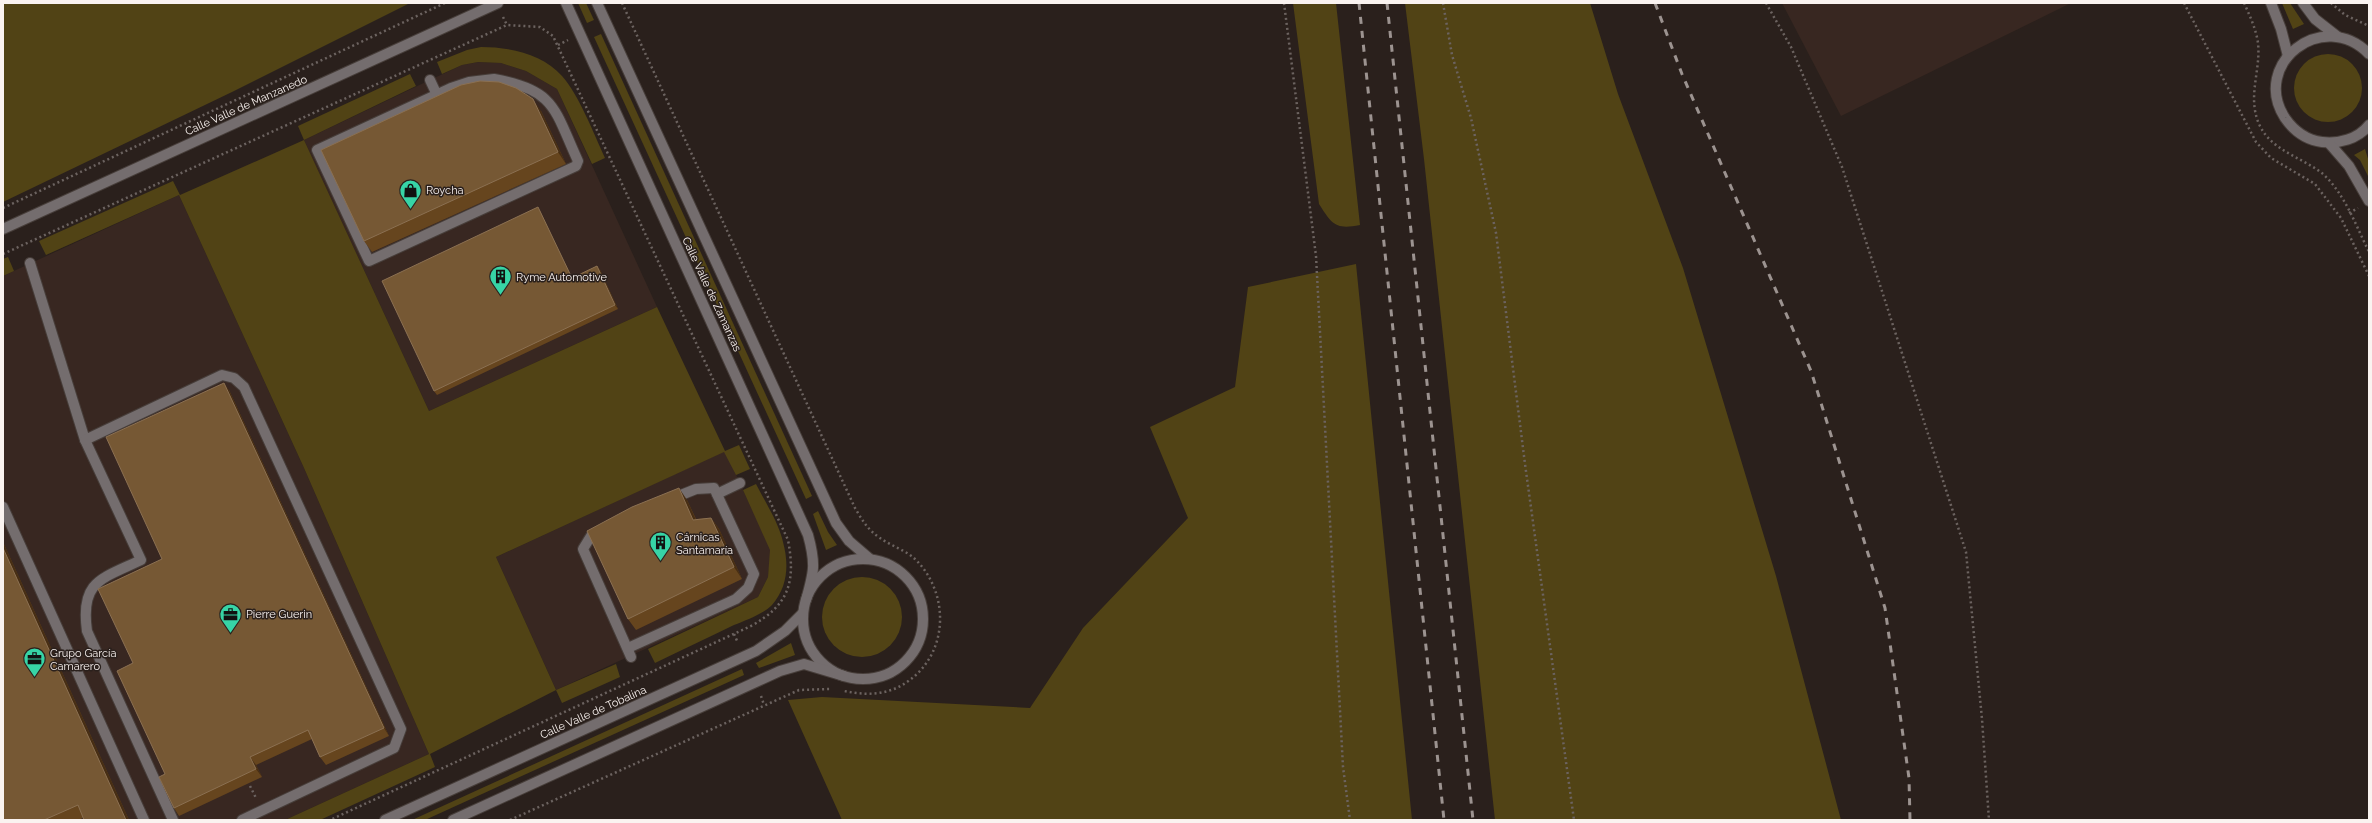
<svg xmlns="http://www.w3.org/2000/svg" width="2372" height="823" font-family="Raleway,sans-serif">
<rect width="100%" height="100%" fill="#2a201c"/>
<g fill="#382721">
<polygon points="1782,3 2071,3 1841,116"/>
<polygon points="478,62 501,63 526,71 557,89 657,307 429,411 304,140 430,80 462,65"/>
<polygon points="179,195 304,468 429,754 285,820 3,820 3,276"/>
<polygon points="725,451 771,550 768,577 758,597 556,690 496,557"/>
</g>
<g fill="#514315">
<polygon points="3,3 410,3 232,92 3,202"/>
<polygon points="578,3 586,3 594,20 587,23"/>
<path d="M1293,3h43l24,222c-25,5 -28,-1 -41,-21z"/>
<polygon points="1405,3 1590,3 1618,94 1683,268 1776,576 1841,820 1495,820 1424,159"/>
<polygon points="2282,3 2290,3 2304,24 2293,29"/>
<polygon points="601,34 812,496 806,499 594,37"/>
<path d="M481,47c28,0 62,7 81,29 17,19 32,58 43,82l-13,6 -35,-75 -31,-18 -25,-8 -23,-1 -16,3 -20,9 -5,-12 30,-12z"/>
<circle cx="2328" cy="88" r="34"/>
<polygon points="410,74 416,86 304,140 429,411 657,307 725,451 739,445 750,469 736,475 724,452 496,557 556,690 616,664 620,677 562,703 556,690 430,754 435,767 320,820 285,820 429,754 304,468 179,195 46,255 39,241 173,181 180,195 304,140 298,126"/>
<polygon points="2365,149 2369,162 2369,178 2360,160 2354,155"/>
<polygon points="8,257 14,271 3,276 3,259"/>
<polygon points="1356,264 1412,820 842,820 788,700 822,697 1030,708 1083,628 1188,518 1150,427 1235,387 1248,287"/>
<path d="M756,484c9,18 23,39 27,58 6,22 5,45 -11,63 -9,9 -26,15 -38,20 -26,13 -53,25 -79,38l-7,-14 110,-52 10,-20 2,-27 -27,-60z"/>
<polygon points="818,511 828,532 837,545 826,550 813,514"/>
<circle cx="862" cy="617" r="40"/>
<polygon points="791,643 795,655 759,668 756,663"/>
<polygon points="742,669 744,675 425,820 412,820"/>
</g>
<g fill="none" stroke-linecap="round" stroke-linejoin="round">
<defs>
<g id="minor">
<path d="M566,3l242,532c8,29 6,37 -2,65"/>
<polyline points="597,3 836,523 849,541 870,559"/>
<polyline points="2271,3 2281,29 2288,56"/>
<polyline points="2303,3 2315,19 2338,37"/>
<path d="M2369,54c-46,-47 -119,10 -84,64 9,13 22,22 37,24 17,2 36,-3 47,-17"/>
<path d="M494,79c62,11 60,30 84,82l-2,5 -207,95 -52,-111 134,-62 18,-6z"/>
<polyline points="430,80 437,95"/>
<polyline points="2329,143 2349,166 2369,201"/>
<polyline points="3,229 498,3"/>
<path d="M30,263l55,177 56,120c-40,19 -61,21 -54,71l86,189"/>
<polyline points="85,440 222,375 234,378 244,387 401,729 394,748 242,820"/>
<polyline points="717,494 740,483"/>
<polyline points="3,507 144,820"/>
<polyline points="602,530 591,536 583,549 631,657"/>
<circle cx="863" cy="619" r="60"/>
<polyline points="628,648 736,599 748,588 754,574 714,488 696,489 671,499"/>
<polyline points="385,820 756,651 785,631 803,613"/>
<polyline points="453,820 780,671 804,664 844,676"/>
</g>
</defs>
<use href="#minor" stroke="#473e3a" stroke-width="12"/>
<g stroke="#6c6360" stroke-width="2.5" stroke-dasharray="2 3" stroke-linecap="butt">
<path d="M622,3l233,505c7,12 13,22 25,30 11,8 26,12 36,22 30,30 33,81 3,112 -22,22 -46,25 -75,19"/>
<polyline points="1284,3 1316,256 1343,767 1350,820"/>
<polyline points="1443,3 1452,55 1471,118 1496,233 1525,464 1574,820"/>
<polyline points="1766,3 1791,47 1842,167 1966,552 1982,719 1989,820"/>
<polyline points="2184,3 2256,142 2271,158 2315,184 2341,218 2369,276"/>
<path d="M2244,3c6,13 12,26 14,40 3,28 -11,53 1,81 12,27 43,33 64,50 22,20 33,52 46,78"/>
<polyline points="2331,3 2345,15 2369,26"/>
<polyline points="503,17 507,25"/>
<polyline points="558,45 568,40"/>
<polyline points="3,208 445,3"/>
<polyline points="2349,213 2358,208"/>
<path d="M3,254l504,-229 33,2 13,9 235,504c8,42 1,65 -37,86l-421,194"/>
<polyline points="734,634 738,643"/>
<polyline points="761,696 764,705"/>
<polyline points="250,786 256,798"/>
<polyline points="510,820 799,690 831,689"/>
</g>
<use href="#minor" stroke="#746d6e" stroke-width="10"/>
<g stroke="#9c9390" stroke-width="3" stroke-dasharray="7 7" stroke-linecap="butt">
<polyline points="1359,3 1444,820"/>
<polyline points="1387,3 1473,820"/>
<polyline points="1655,3 1682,74 1811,371 1885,608 1909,778 1910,820"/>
</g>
</g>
<g fill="#66451e">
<polygon points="541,111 566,164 372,252 364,241"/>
<polygon points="540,211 572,278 597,266 600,270 618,309 437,395 434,391"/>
<polygon points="229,390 389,736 326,765 320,757 312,739 256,765 262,777 179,816 174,808 165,774 162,559"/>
<polygon points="687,500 696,519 711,518 719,529 742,579 636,630 628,619"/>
<polygon points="3,542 129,820 83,818 78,820 3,820"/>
</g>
<g fill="#472e14">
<polygon points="533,99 541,111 566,164 558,152"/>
<polygon points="597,266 600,270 618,309 615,305"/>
<polygon points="224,383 229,390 389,736 384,728"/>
<polygon points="679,488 687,500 701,531 693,520"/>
<polygon points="711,518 719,529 742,579 734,567"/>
<polygon points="3,542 129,820 126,820 3,548"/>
<polygon points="250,757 256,765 262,777 256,769"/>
</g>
<g fill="#765834" stroke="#8b7052">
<polygon points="480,81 499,82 516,88 533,99 558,152 364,241 321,150 461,85"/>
<polygon points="538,207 572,278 597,266 615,305 434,391 382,281"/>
<polygon points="224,383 384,728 320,757 308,730 250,757 256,769 174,808 159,777 165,774 117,671 133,663 98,589 162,559 106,437"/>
<polygon points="679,488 693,520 711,518 734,567 628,619 587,531 632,507"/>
<polygon points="3,548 126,820 84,820 78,805 44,820 3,820"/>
</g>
<defs>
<symbol id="shop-pin" viewBox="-11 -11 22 30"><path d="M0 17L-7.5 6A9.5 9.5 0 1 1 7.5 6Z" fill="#37d4a6" stroke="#2a201c"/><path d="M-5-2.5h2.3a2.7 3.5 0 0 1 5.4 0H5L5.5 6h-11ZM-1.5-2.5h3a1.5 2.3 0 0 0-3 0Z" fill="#111"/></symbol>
<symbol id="building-pin" viewBox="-11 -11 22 30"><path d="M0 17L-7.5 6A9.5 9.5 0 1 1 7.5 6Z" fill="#37d4a6" stroke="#2a201c"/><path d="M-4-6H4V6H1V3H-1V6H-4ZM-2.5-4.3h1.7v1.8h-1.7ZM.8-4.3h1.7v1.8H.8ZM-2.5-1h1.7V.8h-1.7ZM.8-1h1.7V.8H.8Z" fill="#111"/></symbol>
<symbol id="office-pin" viewBox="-11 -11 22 30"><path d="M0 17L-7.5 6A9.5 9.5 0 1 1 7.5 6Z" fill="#37d4a6" stroke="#2a201c"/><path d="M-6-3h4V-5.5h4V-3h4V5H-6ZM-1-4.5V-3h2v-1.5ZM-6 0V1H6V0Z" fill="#111"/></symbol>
</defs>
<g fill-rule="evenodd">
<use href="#shop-pin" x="398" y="178" width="25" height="34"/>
<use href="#building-pin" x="488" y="264" width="25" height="34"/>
<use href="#building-pin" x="648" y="530" width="25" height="34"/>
<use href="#office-pin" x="218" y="602" width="25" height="34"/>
<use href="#office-pin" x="22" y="646" width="25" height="34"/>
</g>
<g text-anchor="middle" stroke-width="3" stroke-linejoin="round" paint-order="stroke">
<g font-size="11" fill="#faf3f0" stroke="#2a201c">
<text transform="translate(246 105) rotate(-24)" y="4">Calle Valle de Manzanedo</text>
<text transform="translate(712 294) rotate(65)" y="4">Calle Valle de Zamanzas</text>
<text transform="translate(593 712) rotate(-24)" y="4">Calle Valle de Tobalina</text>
</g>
<g font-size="11" fill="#faf3f0" stroke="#2a201c" text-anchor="start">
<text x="426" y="194">Roycha</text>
<text x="516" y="281">Ryme Automotive</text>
<text x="676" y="541">Cárnicas<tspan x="676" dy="13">Santamaría</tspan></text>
<text x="246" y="618">Pierre Guerin</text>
<text x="50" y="657">Grupo García<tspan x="50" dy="13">Camarero</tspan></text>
</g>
</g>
<rect width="2372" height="823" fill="none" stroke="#faf3f0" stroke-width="8"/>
</svg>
